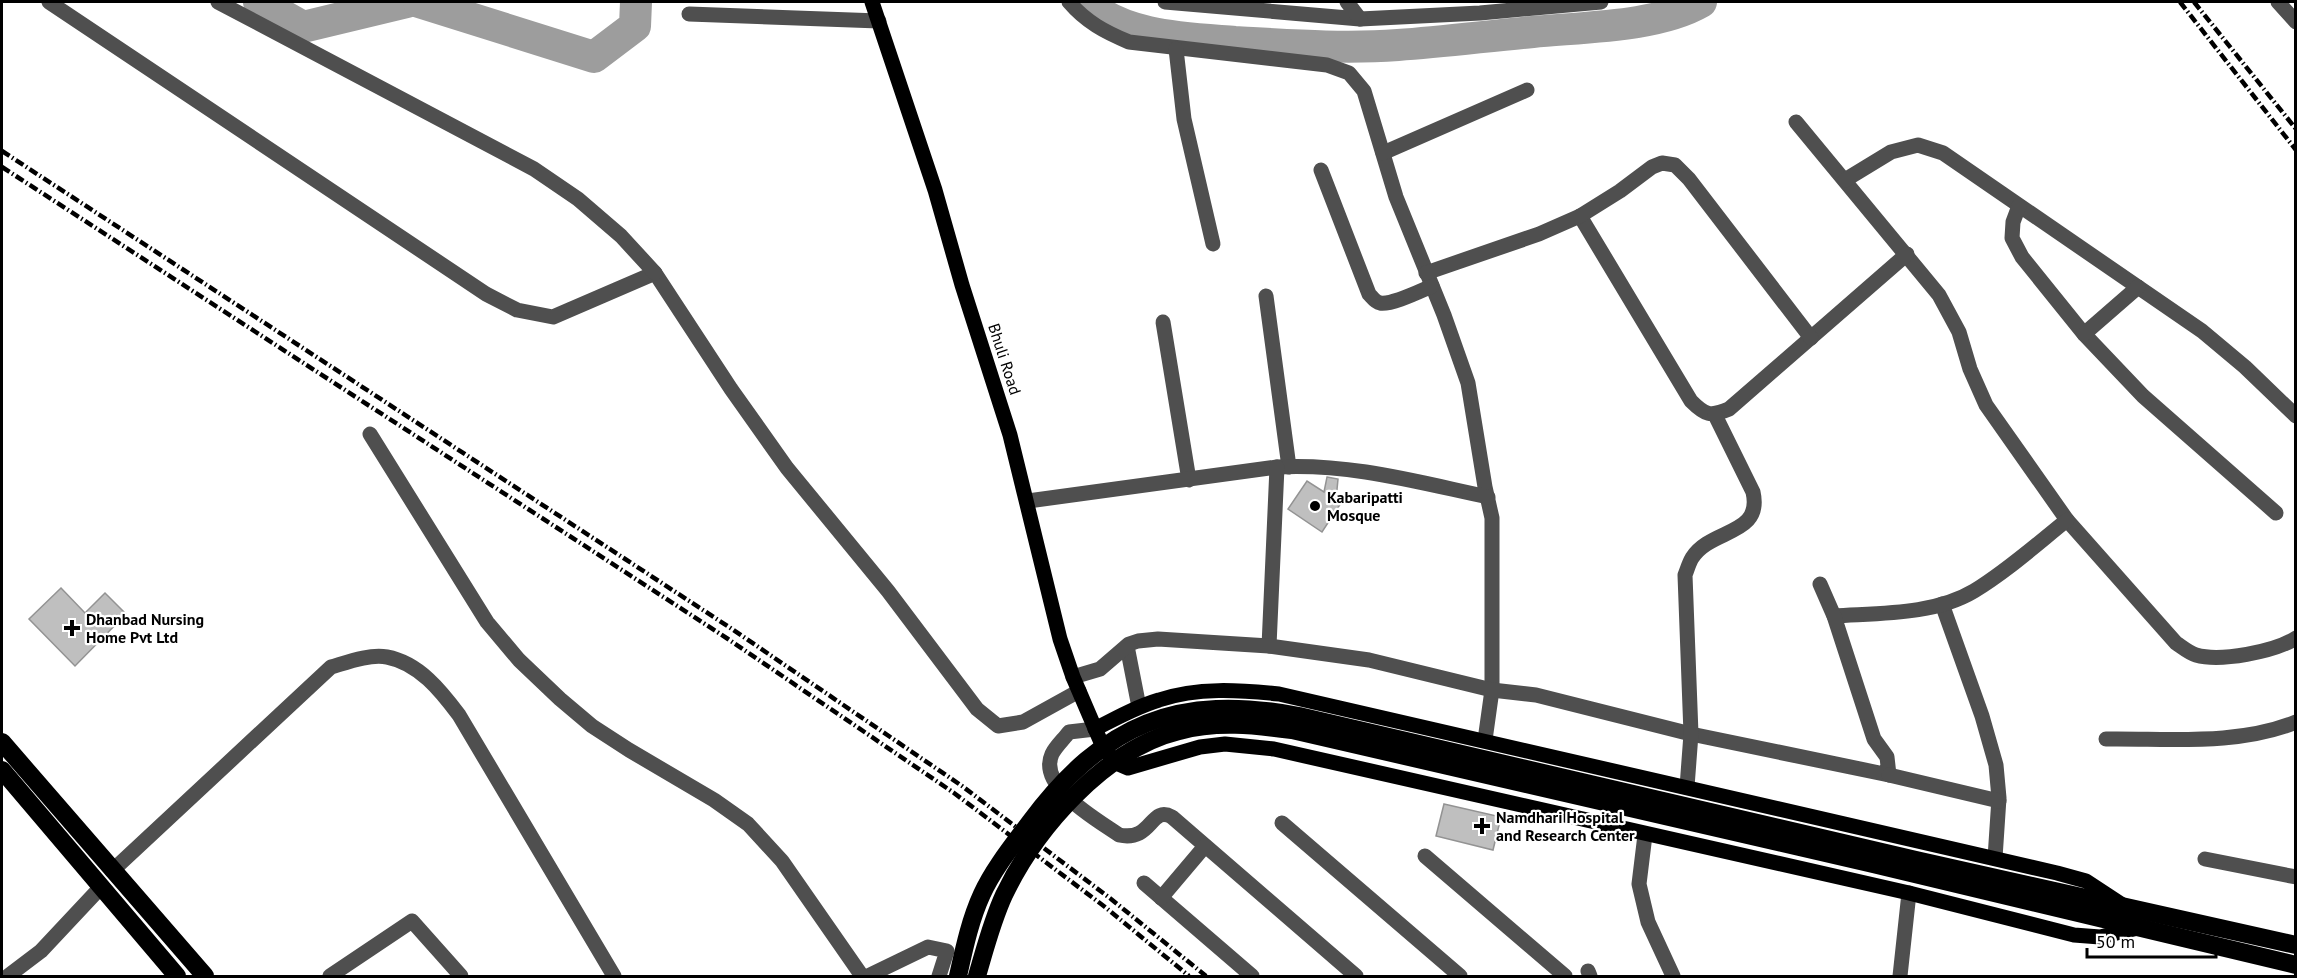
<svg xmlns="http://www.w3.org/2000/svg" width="2297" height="978" font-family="'PT Sans',sans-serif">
<rect width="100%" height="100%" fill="#fff"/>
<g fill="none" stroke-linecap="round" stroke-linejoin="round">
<g stroke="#9d9d9d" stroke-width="32">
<polyline points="259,2 303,27 407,2"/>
<polyline points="419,2 594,57 635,26 636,2"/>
<path d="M1085,2c40,35 99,36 150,40 54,3 109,7 163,3 45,-3 90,-9 135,-13 51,-5 125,-5 168,-30"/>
</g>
</g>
<g fill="#bfbfbf" stroke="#939393" stroke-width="1.5">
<polygon points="1327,477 1338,479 1336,500 1341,503 1322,532 1288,509 1307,481 1324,492"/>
<polygon points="61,588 85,613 105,593 126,614 75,666 29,619"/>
<polygon points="1444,804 1501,817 1493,850 1436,836"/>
</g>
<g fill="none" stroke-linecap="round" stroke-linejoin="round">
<g stroke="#4f4f4f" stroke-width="15">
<polyline points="49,2 486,294 517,310 553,317 655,273 731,389 787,468 888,591 977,709 998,726 1023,722 1079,691"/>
<polyline points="218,2 534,169 578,199 621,236 655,273"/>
<path d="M1069,2c17,20 36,30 60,40l198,23 22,8 15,18 32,106 48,118 24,68 17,104 7,31v172l-7,50"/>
<polyline points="1165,2 1360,19 1480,13 1601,2"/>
<polyline points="1347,2 1360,19"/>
<polyline points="2278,2 2296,22"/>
<polyline points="689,14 879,21"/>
<polyline points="1176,49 1184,119 1213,244"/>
<path d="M1796,122l143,173 20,37 11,37 16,36 81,115 109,123c6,4 13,10 20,12 24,7 78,-3 100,-17"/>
<polyline points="1383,153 1527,90"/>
<path d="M1321,170l48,124c3,3 6,8 11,9 12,2 40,-12 52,-17"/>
<polyline points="1845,180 1891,152 1918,145 1943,153 2202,331 2245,367 2296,416"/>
<polyline points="2019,206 2013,222 2012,238 2022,257 2084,334 2143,396 2276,513"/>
<path d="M1580,216l111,185c14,14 19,16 38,8l178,-155"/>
<polyline points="1426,273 1539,234 1580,216 1620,191 1652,167 1662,163 1675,165 1689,179 1811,338"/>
<polyline points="1266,296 1289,467"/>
<polyline points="1163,322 1189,480"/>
<polyline points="2084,334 2138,287"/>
<polyline points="370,434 487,622 519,660 560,699 592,726 629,750 714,800 748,824 782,861 862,976"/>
<path d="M1028,501l249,-34c73,-4 140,15 211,30"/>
<polyline points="1942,604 1982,716 1996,765 1999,798 1995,858"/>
<path d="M1834,616c45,-3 100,-1 140,-25 33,-20 63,-47 93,-71"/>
<polyline points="1127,646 1139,707"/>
<polyline points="1269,646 1277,467"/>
<polyline points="1073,677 1100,669 1129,644 1138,641 1158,639 1269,646 1369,660 1492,690 1536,695 1691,734 1889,775 1887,757 1874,739 1834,616 1820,584"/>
<path d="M1095,729l-26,3c-5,7 -13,14 -17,22 -15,33 46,66 67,81 34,7 31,-30 53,-18l184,159"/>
<path d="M2106,739c62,-1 131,7 190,-17"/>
<polyline points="1889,775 1999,801"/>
<path d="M1687,787l4,-53 -6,-159c2,-5 4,-12 7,-17 19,-30 71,-22 61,-66l-38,-77"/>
<polyline points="1282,823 1460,976"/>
<polyline points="1645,835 1639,884 1648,922 1673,976"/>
<polyline points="1425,856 1565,976"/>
<polyline points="2205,859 2296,877"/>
<path d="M112,871l219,-204c17,-5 38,-13 56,-10 32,6 54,34 72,58l155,261"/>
<polyline points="1144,883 1252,976"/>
<polyline points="1161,898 1205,846"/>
<polyline points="1588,971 1590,976"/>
<polyline points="8,976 41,951 101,887"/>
<polyline points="330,976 412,921 461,976"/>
<polyline points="868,976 928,947 947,951 939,976"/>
<polyline points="1900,976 1909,893"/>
</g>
<g stroke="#000" stroke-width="15">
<polyline points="872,2 935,190 962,285 1010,435 1060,639 1073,677 1100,740 1114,762 1128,768 1200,747 1225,744 1274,749 1909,893 2074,935 2100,937 2138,928"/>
<path d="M1095,729c21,-11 41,-22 64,-29 39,-13 80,-10 120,-6l778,179 29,8 35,23"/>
</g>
<g stroke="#000" stroke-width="18">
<polyline points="2,742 205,976"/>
<polyline points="2,770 177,976"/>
<path d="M958,976c6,-27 12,-56 24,-82 12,-26 31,-49 48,-72 74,-99 148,-129 269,-106l617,144 380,85"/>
<path d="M977,976c8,-27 15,-55 27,-81 32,-67 101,-146 175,-164 37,-10 75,-6 113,-1l581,134 423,101"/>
</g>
<g stroke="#000" stroke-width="4.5" stroke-dasharray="9 3 1.5 3" stroke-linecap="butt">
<polyline points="2180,2 2296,150"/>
<polyline points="2194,2 2296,129"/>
<polyline points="2,151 732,629 962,786 1111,899 1206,976"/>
<polyline points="2,167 728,639 954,793 1105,907 1189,976"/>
</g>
</g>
<g fill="#000" stroke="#fff" stroke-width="2">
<circle cx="1315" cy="506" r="6"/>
<path d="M69 619h6v6h6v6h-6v6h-6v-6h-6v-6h6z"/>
<path d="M1479 817h6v6h6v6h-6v6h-6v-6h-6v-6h6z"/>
</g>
<g text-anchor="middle" stroke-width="4.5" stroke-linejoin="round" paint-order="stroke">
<g font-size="16" fill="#000" stroke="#fff">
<text transform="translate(1005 359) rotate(72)" y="6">Bhuli Road</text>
</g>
<g font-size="16" font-weight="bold" fill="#000" stroke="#fff" text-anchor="start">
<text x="1327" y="503">Kabaripatti<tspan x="1327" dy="18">Mosque</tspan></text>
<text x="86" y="625">Dhanbad Nursing<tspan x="86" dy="18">Home Pvt Ltd</tspan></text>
<text x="1496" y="823">Namdhari Hospital<tspan x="1496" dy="18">and Research Center</tspan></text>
</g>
</g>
<rect width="2297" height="978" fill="none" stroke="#000000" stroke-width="6"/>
<path d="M2087 948v9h129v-9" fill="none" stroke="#000000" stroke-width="3"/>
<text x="2096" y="948" font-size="18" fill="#000000" stroke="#ffffff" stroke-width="4.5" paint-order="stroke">50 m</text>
</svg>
